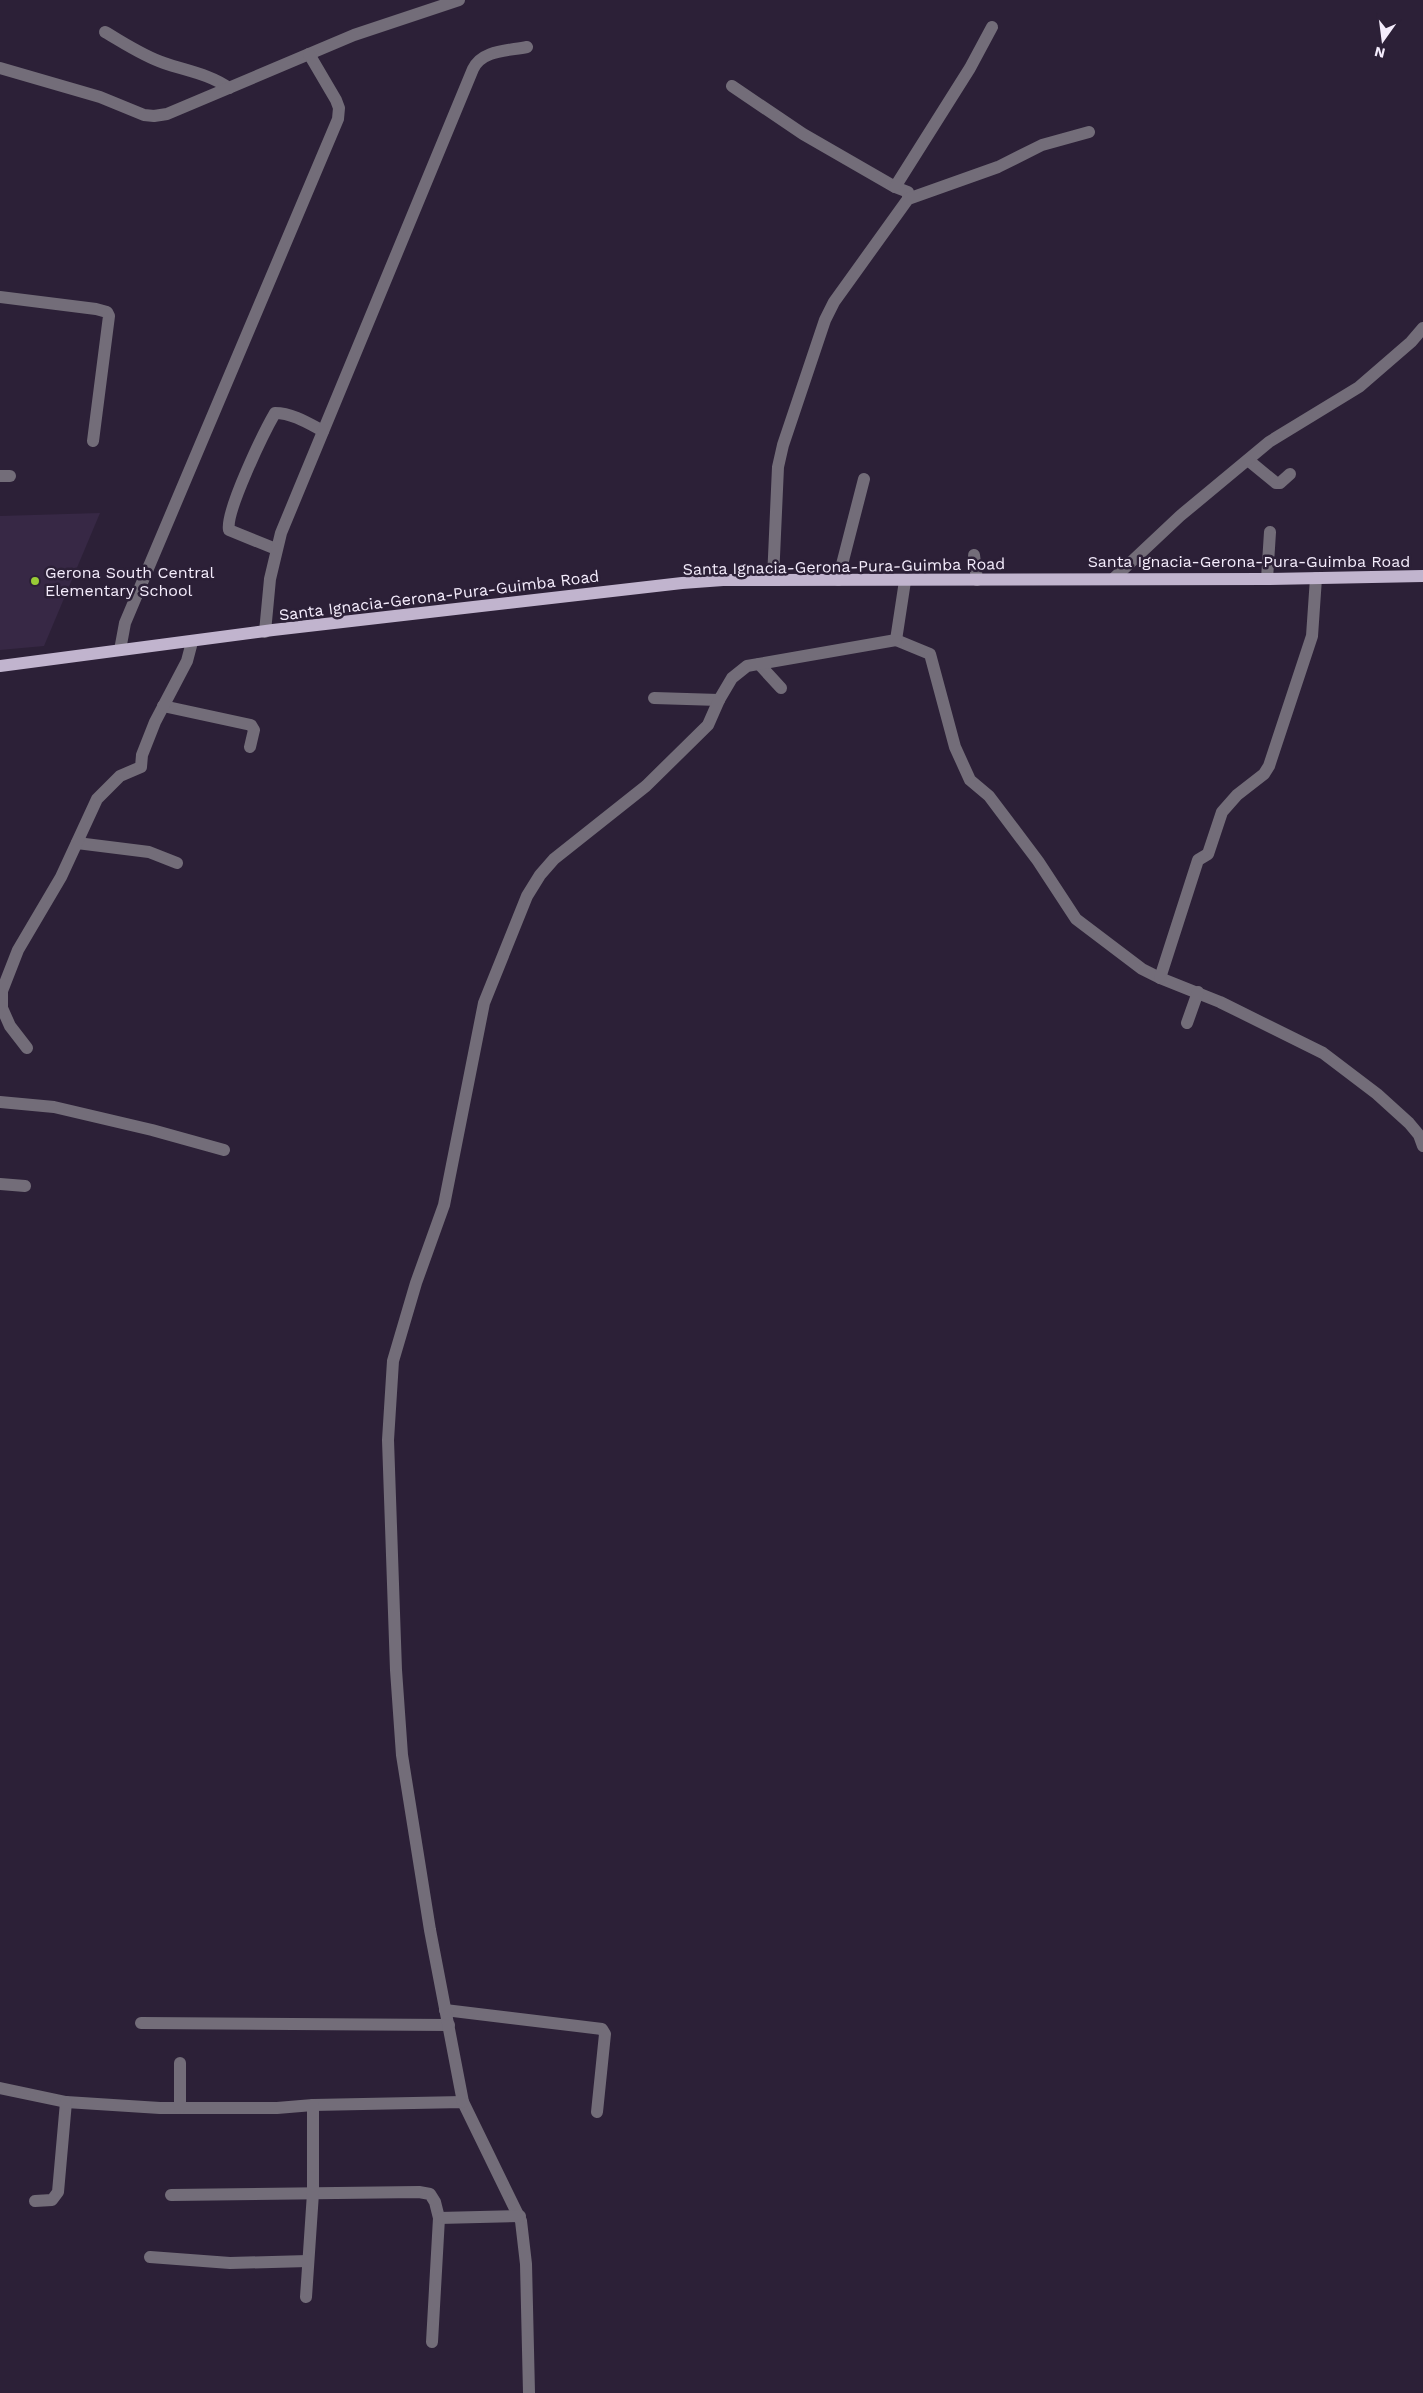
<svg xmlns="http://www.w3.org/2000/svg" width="1423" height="2393" font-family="'Work Sans',sans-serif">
<rect width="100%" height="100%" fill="#2c2037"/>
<polygon fill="#372845" points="100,513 44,646 0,650 0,516"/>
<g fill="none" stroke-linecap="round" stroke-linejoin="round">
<g stroke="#736d79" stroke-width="12">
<path d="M105,32c19,11 38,24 59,31 23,8 45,11 65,25"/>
<polyline points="0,68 100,97 144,115 154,116 167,114 354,35 459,0"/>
<polyline points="732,86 803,134 895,187 908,192 908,199"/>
<polyline points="895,187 970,68 992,27"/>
<polyline points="0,297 96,309 107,312 109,316 93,441"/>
<polyline points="1248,460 1276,483 1280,483 1290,474"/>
<polyline points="0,476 10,476"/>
<path d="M276,549l-47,-19c-4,-18 35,-98 46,-117 17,0 33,10 48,18"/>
<polyline points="974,555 977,580"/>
<polyline points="773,579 778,467 783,445 825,320 834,302 908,199 998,167 1042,145 1089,132"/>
<polyline points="1113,579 1180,516 1269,442 1359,387 1411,342 1423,328"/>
<polyline points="1267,579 1270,532"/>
<polyline points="838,580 864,479"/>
<path d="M265,632l5,-53 11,-46 192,-464c9,-19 34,-18 54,-22"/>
<polyline points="896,640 930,654 955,747 970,780 989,796 1038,861 1076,919 1142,969 1160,978 1220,1002 1323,1053 1377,1094 1409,1123 1419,1135 1423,1146"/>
<polyline points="120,650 125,623 338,119 339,108 336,100 309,54"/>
<polyline points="759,664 781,688"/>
<polyline points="654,698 719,700"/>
<polyline points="163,706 251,725 254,730 250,747"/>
<polyline points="77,843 149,852 177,863"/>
<polyline points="1160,978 1198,860 1208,854 1222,812 1237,795 1264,774 1269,766 1312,636 1316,578"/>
<polyline points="1187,1023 1198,992"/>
<polyline points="27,1048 10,1026 2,1008 2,991 18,950 61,877 97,799 120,776 141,767 142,755 155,722 187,661 192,642"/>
<polyline points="0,1102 54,1107 152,1130 224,1150"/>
<polyline points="0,1184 25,1186"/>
<polyline points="445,2010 602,2029 605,2034 597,2112"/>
<polyline points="141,2023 449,2025"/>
<polyline points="0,2088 66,2102 160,2108 277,2108 313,2105 463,2102 521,2221 526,2264 529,2393"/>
<polyline points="463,2102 430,1930 402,1755 396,1670 388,1440 393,1361 416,1283 444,1205 484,1003 527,896 540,875 554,859 646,786 708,725 719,700 732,678 747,666 896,640 905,581"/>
<polyline points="180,2108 180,2063"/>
<polyline points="171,2195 419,2192 430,2194 435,2202 439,2218 432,2342"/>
<polyline points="35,2201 52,2200 58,2192 66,2102"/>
<polyline points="439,2218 520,2216"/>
<polyline points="150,2257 230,2263 308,2261"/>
<polyline points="306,2297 313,2193 313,2105"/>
</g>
<polyline stroke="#c1b4ce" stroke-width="12" points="0,666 273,630 682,583 723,580 1267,579 1423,576"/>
</g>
<circle fill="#99cb36" stroke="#2c2037" stroke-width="2" cx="35" cy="581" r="5"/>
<g text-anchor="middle" stroke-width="5" stroke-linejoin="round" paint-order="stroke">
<g font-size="16" fill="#f4ecfc" stroke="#2c2037">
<text x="1249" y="567">Santa Ignacia-Gerona-Pura-Guimba Road</text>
<text transform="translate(844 566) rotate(-1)" y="6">Santa Ignacia-Gerona-Pura-Guimba Road</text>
<text transform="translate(439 595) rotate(-7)" y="6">Santa Ignacia-Gerona-Pura-Guimba Road</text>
</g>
<g font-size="16" fill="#f4ecfc" stroke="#2c2037" text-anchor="start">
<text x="45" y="578">Gerona South Central<tspan x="45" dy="18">Elementary School</tspan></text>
</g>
</g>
<g transform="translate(1383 40) rotate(194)" stroke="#2c2037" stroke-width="4" paint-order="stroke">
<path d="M0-4L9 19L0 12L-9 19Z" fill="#f4ecfc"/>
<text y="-8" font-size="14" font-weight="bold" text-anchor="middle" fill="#f4ecfc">N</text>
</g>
</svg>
